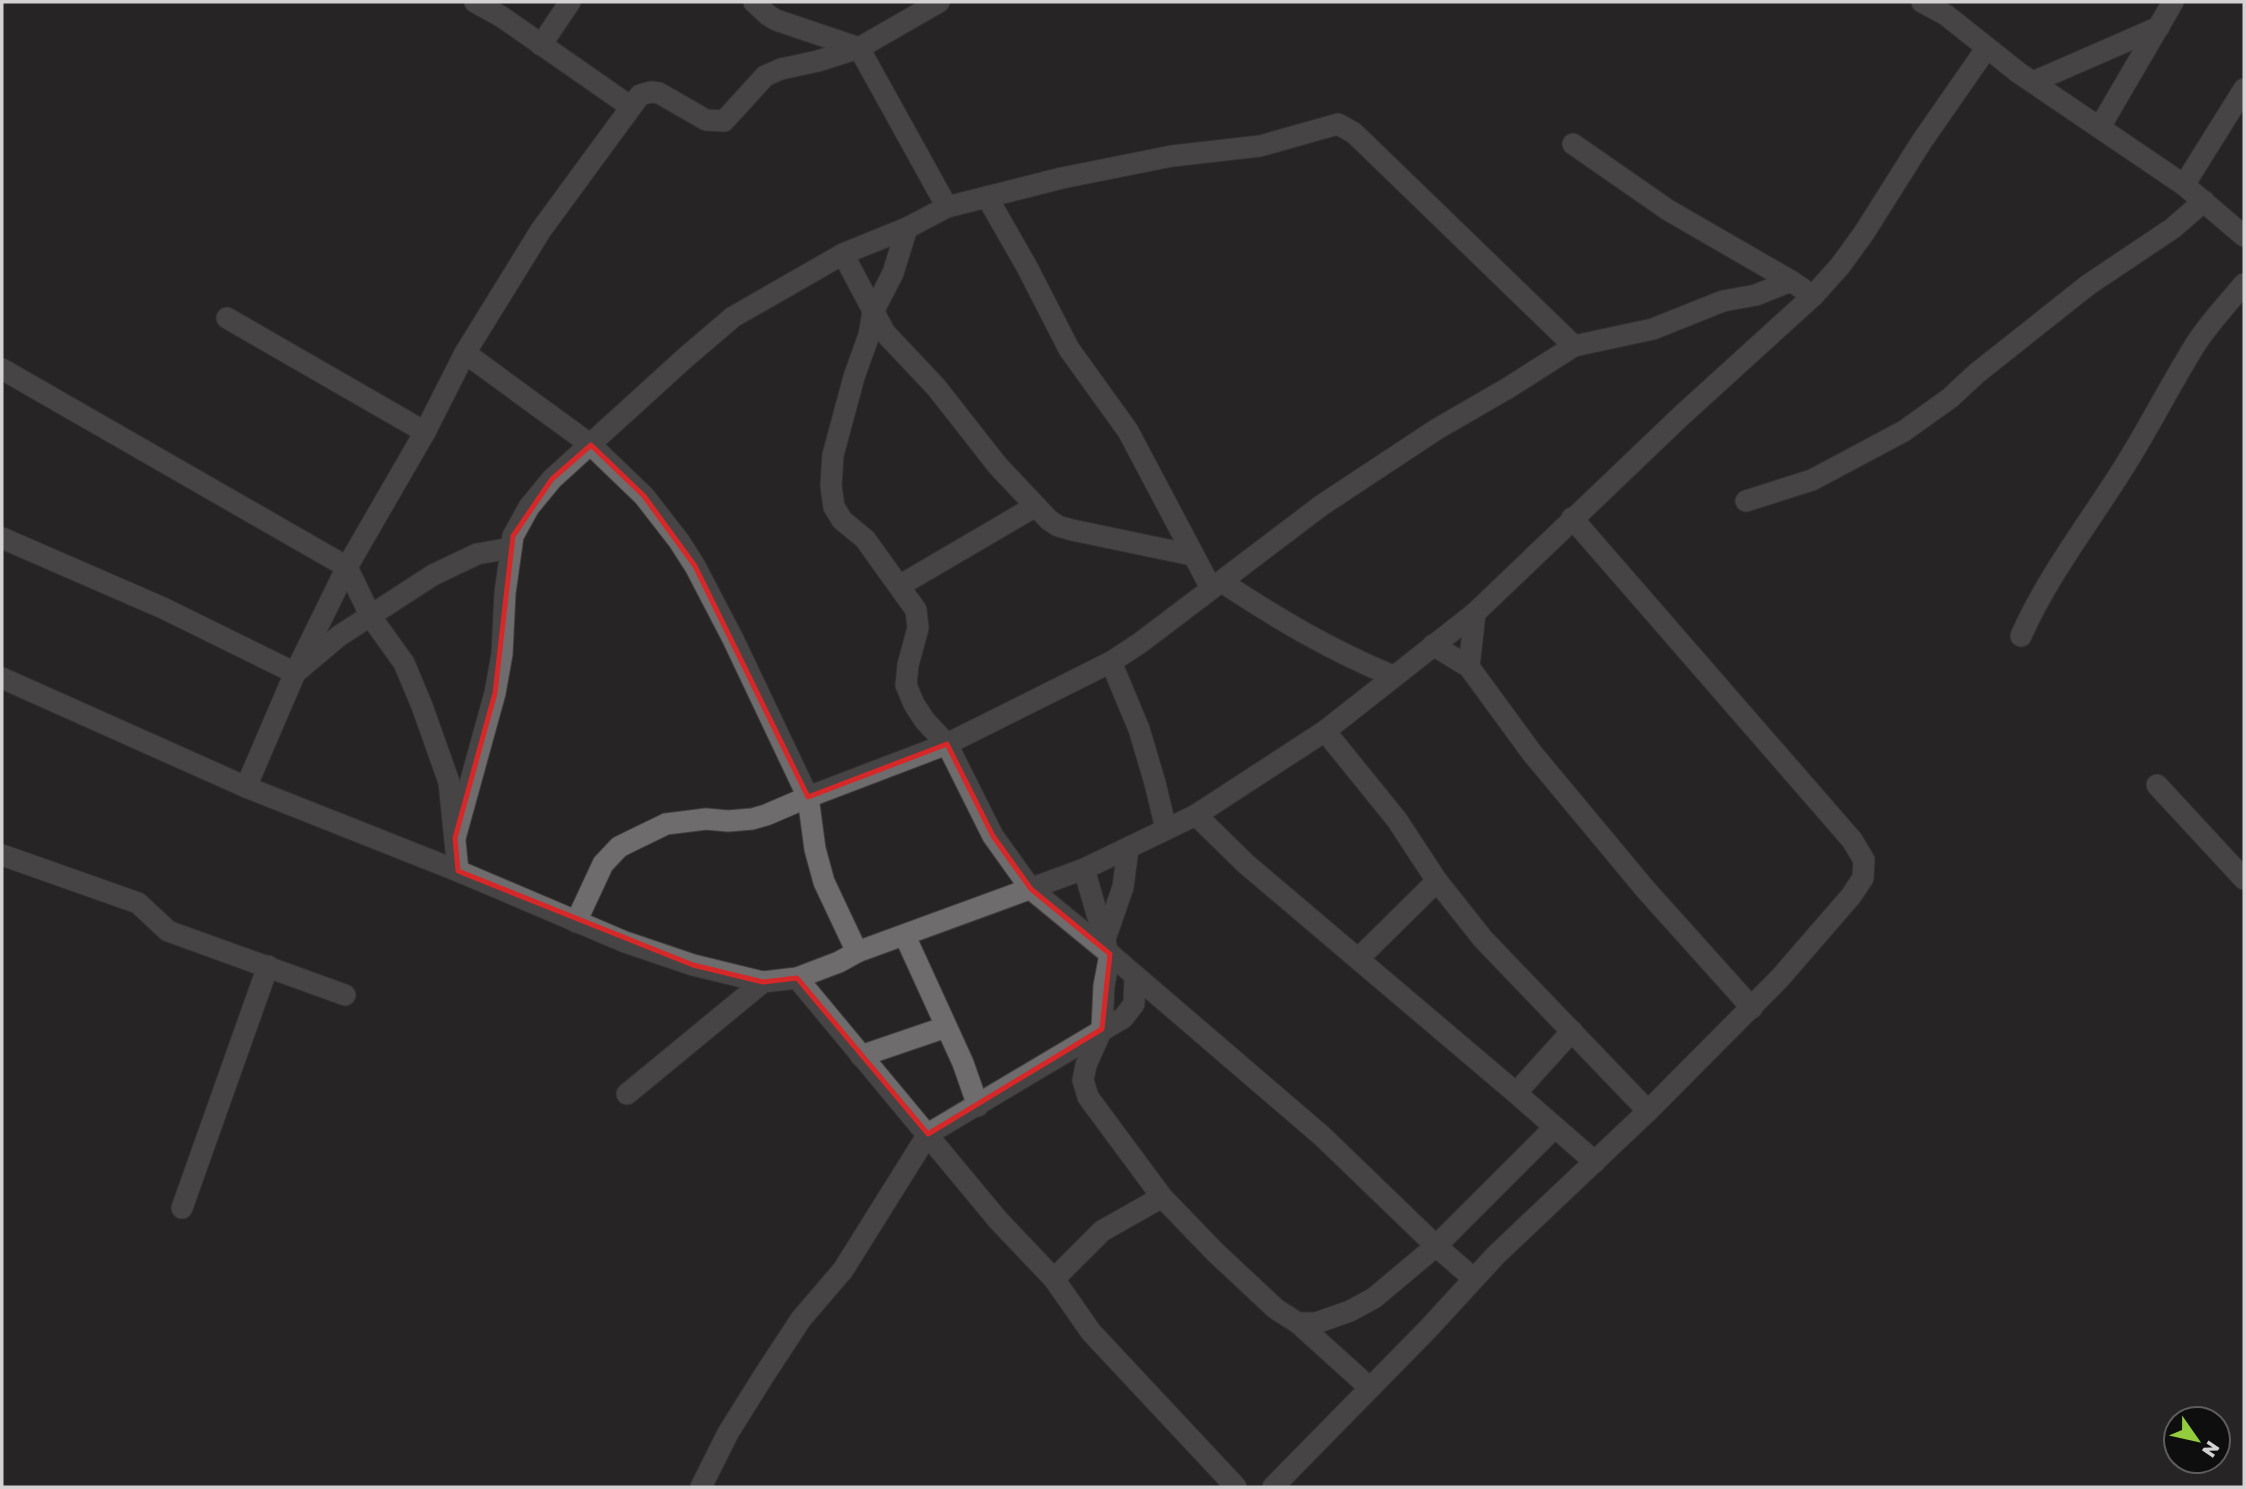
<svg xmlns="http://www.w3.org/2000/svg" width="2246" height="1489" font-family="'Golos Text',sans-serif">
<rect width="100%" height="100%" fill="#272425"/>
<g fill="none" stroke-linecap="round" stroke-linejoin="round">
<defs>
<g id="minor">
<polyline points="475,2 502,17 631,107"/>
<polyline points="754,2 768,15 776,20 859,48 947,207"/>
<polyline points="1922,2 1946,15 2019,73 2184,185 2244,236"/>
<polyline points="541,45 570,2"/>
<polyline points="2033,82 2159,27"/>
<polyline points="2100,127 2173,2"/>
<polyline points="1573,144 1668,210 1791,281"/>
<polyline points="2184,185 2244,89"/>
<polyline points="987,197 1027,267 1069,349 1128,431 1211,588"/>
<polyline points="907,228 893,273 873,312 869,335 854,377 833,455 831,486 834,507 842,520 865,539 916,610 918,628 908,665 906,685 914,704 925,721 947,744 993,836 1031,889 1110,954 1322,1136 1436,1246 1473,1278"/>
<polyline points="843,254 885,333 936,387 998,466 1049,520 1058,526 1072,530 1192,555"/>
<polyline points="227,318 425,432"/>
<polyline points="465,353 591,445 644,496 679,541 695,566 733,639 808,797 815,849 824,882 857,952"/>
<polyline points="2,369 347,567 295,673 246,787"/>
<polyline points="1746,501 1812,480 1904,431 1950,398 1977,373 2088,285 2173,228 2204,201"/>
<polyline points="2,538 163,608 295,673 339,636 433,575 477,554 511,548"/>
<path d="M1222,582c56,37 108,68 171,94"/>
<polyline points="899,586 1034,507"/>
<path d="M2021,636c27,-61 68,-113 103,-169 26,-41 47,-84 73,-125 14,-21 31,-39 47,-58"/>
<polyline points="1433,645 1469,667 1532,753 1646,890 1752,1008"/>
<polyline points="1111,662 1139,729 1155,783 1166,829"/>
<polyline points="1469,667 1475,613"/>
<polyline points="2,678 246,787 458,871 625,942 693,965 763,982 797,978 839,962 857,952 1084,869 1196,815 1325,731 1475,613 1681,416 1813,296 1840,266 1864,233 1922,141 1986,49"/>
<polyline points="1325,731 1397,820 1437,881 1483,939 1648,1111"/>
<polyline points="2157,785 2244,879"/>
<polyline points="1196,815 1246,864 1516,1093 1595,1162"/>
<polyline points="455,838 495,693 502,654 505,593 513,536 529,507 552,479 685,358 733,317 843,254 907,228 947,207 1062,178 1172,156 1260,146 1338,124 1354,133 1574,346"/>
<polyline points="2,855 138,903 168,931 345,995"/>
<polyline points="1084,869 1106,945"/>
<polyline points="458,871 449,782 422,706 404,663 371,617 347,567 425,432 465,353 541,230 640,95 651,92 659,93 706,120 724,121 765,76 781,69 818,61 859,48 939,2"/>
<polyline points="576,922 603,864 619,847 631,841 666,824 706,819 728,821 752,819 766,815 808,797 947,744 1111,662 1140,643 1322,505 1437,429 1508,388 1574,346 1653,329 1723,301 1756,295 1791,281 1813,296"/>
<polyline points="905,936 963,1063 978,1106"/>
<polyline points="1105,939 1123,887 1128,849"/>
<polyline points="1359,958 1437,881"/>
<polyline points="797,978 998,1220 1054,1279 1091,1332 1236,1487"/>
<polyline points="861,1056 946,1027"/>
<polyline points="1516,1093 1572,1031"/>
<polyline points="627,1094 763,982"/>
<polyline points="1162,1197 1215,1252 1276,1309 1298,1323 1316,1323 1350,1311 1374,1298 1436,1246 1555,1127"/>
<polyline points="182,1208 268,966"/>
<polyline points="1054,1279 1102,1231 1162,1197 1088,1097 1083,1080 1086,1065 1102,1029 1104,986 1110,954"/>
<polyline points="1298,1323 1370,1388"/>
<polyline points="701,1487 728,1433 763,1377 801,1319 843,1270 928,1134 1123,1018 1134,1004 1135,976"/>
<polyline points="1273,1487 1428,1329 1496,1255 1648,1111 1780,978 1851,896 1863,878 1864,860 1852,840 1572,518"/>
</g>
</defs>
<use href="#minor" stroke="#434041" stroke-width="23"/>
<use href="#minor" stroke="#6f6c6d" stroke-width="21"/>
</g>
<path d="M0 0H2246V1489H0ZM591,445l53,51 51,70 113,231 139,-53 46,92 38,53 79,65 -8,75 -174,105 -131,-156 -34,4 -70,-17 -235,-94 -3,-33 40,-145 18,-157 39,-57z" fill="#272425" fill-opacity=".55" fill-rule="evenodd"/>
<path fill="none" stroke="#d62828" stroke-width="5" stroke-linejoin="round" d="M591,445l53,51 51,70 113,231 139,-53 46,92 38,53 79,65 -8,75 -174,105 -131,-156 -34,4 -70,-17 -235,-94 -3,-33 40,-145 18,-157 39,-57z"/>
<rect width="2246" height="1489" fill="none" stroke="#d4d2d3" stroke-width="7"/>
<g transform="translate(2197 1440) rotate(124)"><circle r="33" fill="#0f0e0e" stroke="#5e5c5d" stroke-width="2"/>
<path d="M0-5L12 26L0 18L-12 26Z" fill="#93cc3d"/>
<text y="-10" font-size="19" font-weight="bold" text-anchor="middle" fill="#d4d2d3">N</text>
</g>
</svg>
